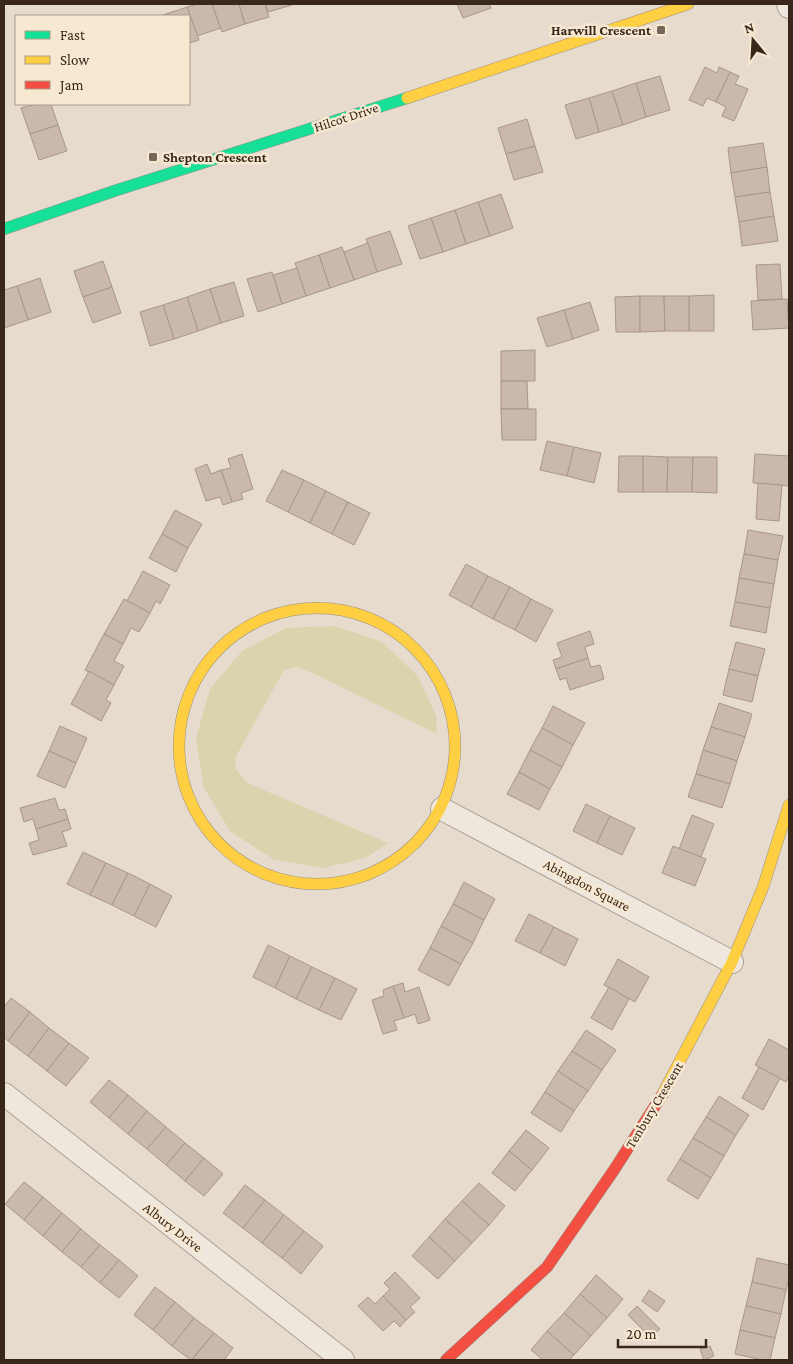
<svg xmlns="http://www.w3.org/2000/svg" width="793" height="1364" font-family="'Crimson Pro',serif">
<rect width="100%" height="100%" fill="#e6dbcc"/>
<polygon fill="#d9d4ad" points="335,626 382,642 418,676 436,716 437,734 315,674 297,667 284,670 236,756 235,768 247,783 388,843 365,858 323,868 273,859 230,831 204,788 196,738 210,689 242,651 286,628"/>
<g fill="#cab8ac" stroke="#a6968b">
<polygon points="197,4 212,4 221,28 197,36 187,7"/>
<polygon points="212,4 239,4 245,24 222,32"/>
<polygon points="239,4 265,4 269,17 245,24"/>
<polygon points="265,4 291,4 292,5 268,12"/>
<polygon points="457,4 489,4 491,8 463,18"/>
<polygon points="187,7 199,40 189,43 189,16 163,15"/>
<polygon points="705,67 717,73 719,67 730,72 716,102 707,98 703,106 689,100"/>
<polygon points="730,72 739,76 735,84 748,89 734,121 722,116 726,107 716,102"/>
<polygon points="660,76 670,110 646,117 636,83"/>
<polygon points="636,83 646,117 623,125 612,91"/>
<polygon points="612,91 623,125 599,132 589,98"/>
<polygon points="589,98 599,132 576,139 565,105"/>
<polygon points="36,104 51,104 58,125 30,134 21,108"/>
<polygon points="527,119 535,146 506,154 498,128"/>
<polygon points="58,125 67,151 39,160 30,134"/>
<polygon points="763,143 767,167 731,173 728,148"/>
<polygon points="535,146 543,172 514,180 506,154"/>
<polygon points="767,167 770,192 735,197 731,173"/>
<polygon points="770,192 774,216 739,222 735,197"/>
<polygon points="501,194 513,228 490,236 478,202"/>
<polygon points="478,202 490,236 466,244 455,210"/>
<polygon points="455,210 466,244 443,252 431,218"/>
<polygon points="774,216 778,241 742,246 739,222"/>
<polygon points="431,218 443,252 420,259 408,226"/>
<polygon points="390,231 402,264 377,272 366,239"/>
<polygon points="368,243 377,272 354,280 344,252"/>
<polygon points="342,247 354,280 330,288 319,255"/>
<polygon points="319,255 330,288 306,296 295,263"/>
<polygon points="103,261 112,287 83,297 74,271"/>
<polygon points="780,264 782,299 758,300 756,265"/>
<polygon points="297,268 306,296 282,304 273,275"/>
<polygon points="272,272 282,304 258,312 247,279"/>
<polygon points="40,278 51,312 28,320 17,286"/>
<polygon points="234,282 244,316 221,323 210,289"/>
<polygon points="17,286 28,320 4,328 4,290"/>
<polygon points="112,287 121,313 93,323 83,297"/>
<polygon points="210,289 221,323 198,331 187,297"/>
<polygon points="714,295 714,331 689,331 689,296"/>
<polygon points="640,296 640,332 616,332 615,297"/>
<polygon points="640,296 664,296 665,331 640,332"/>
<polygon points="664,296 689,296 689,331 665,331"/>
<polygon points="187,297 198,331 174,339 163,305"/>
<polygon points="787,299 789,328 753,330 751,301"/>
<polygon points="590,302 599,330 573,339 564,310"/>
<polygon points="163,305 174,339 150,346 140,312"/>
<polygon points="564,310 573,339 547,347 537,318"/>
<polygon points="535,350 535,381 501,381 501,351"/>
<polygon points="501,381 527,381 528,409 501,409"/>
<polygon points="501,409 536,409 536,440 502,440"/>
<polygon points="547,441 574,447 567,476 540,470"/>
<polygon points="574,447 601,453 594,483 567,476"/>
<polygon points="242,454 253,489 241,493 243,499 232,502 221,470 231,468 228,459"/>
<polygon points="755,454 789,456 789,486 753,483"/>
<polygon points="619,456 643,456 643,492 618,492"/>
<polygon points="643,456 668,457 667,492 643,492"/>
<polygon points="668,457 693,457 692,492 667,492"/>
<polygon points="693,457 717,457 717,493 692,492"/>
<polygon points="207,464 211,474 221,470 232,502 223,505 220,497 206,501 195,469"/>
<polygon points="282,470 304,480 288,512 266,501"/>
<polygon points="304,480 326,491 310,523 288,512"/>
<polygon points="758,483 782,485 779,521 756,519"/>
<polygon points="326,491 348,502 332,534 310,523"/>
<polygon points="348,502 370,513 354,545 332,534"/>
<polygon points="175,510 202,524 188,548 162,534"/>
<polygon points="748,530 783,536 778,560 744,554"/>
<polygon points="162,534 188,548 176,572 149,558"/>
<polygon points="744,554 778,560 774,584 739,578"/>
<polygon points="466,564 488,576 471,607 449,595"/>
<polygon points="143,571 170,585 160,604 156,601 150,613 127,601"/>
<polygon points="488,576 510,587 493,619 471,607"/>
<polygon points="739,578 774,584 770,608 735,602"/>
<polygon points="510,587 531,599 515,630 493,619"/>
<polygon points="124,599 150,613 139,632 131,628 123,644 104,634"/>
<polygon points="531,599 553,610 536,642 515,630"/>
<polygon points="735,602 770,608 766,633 730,626"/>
<polygon points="590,631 594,644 585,647 588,658 556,669 553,660 562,657 557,643"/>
<polygon points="104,634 123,644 114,661 124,666 114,685 85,670"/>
<polygon points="736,642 765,649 758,676 729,669"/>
<polygon points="588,658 591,667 600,665 604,679 570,690 566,678 560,680 556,669"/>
<polygon points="729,669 758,676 752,702 723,695"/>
<polygon points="89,671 114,685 106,700 111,703 101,721 71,704"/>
<polygon points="719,703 752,714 745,737 711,727"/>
<polygon points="553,706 585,723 573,745 542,728"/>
<polygon points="60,726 87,738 76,763 49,751"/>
<polygon points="711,727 745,737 737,761 703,750"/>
<polygon points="542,728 573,745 562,767 530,750"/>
<polygon points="530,750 562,767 550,789 519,772"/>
<polygon points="703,750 737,761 730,784 696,774"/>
<polygon points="49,751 76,763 65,788 37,776"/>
<polygon points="519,772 550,789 539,810 507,794"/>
<polygon points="696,774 730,784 722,808 688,797"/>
<polygon points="55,798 59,810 65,809 68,819 36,829 33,819 24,822 20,808"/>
<polygon points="586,804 610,816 597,843 573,831"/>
<polygon points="692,815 714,824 701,857 679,849"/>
<polygon points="610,816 635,828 622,855 597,843"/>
<polygon points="68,819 71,829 62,832 67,846 33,855 29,843 39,840 36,829"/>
<polygon points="673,846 706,859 695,886 662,873"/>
<polygon points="83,852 106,863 90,895 67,884"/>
<polygon points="106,863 128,873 112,905 90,895"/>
<polygon points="128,873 150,884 134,916 112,905"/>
<polygon points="464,882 495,899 484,920 453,904"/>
<polygon points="150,884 172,896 156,927 134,916"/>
<polygon points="453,904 484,920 473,943 441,926"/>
<polygon points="529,914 554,927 540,953 515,941"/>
<polygon points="441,926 473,943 461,964 430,948"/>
<polygon points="554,927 578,939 565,966 540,953"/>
<polygon points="268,945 290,956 275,988 253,977"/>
<polygon points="430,948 461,964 449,986 418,970"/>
<polygon points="290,956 312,967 296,999 275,988"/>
<polygon points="618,959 649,977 635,1002 604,985"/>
<polygon points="312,967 335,978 319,1010 296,999"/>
<polygon points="335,978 357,989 341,1020 319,1010"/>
<polygon points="403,983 405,992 419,987 430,1020 418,1024 415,1014 404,1018 393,986"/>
<polygon points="393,986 404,1018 394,1021 397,1030 383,1034 372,1000 384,996 383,990"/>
<polygon points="609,987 629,999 612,1030 591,1018"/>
<polygon points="11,998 30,1012 8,1041 4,1037 4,1007"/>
<polygon points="30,1012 49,1028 28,1056 8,1041"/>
<polygon points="49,1028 69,1043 47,1071 28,1056"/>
<polygon points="586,1030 616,1050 602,1070 572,1051"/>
<polygon points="769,1039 789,1050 789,1076 786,1082 755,1065"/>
<polygon points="69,1043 89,1058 66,1086 47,1071"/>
<polygon points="572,1051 602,1070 588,1091 558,1071"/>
<polygon points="759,1067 780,1078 763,1110 742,1098"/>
<polygon points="558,1071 588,1091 574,1111 545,1092"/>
<polygon points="109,1080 128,1095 109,1118 90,1102"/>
<polygon points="545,1092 574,1111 561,1132 531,1113"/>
<polygon points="128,1095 147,1111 128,1134 109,1118"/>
<polygon points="719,1096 749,1115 736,1135 706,1117"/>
<polygon points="147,1111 166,1127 147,1149 128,1134"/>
<polygon points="706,1117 736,1135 724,1156 693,1138"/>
<polygon points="166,1127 185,1143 166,1165 147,1149"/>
<polygon points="526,1130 549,1148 532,1170 509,1151"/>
<polygon points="693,1138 724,1156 711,1178 680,1159"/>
<polygon points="185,1143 204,1158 185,1181 166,1165"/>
<polygon points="509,1151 532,1170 515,1191 492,1173"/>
<polygon points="204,1158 223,1174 204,1196 185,1181"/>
<polygon points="680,1159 711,1178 698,1199 667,1180"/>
<polygon points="24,1182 43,1197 24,1220 5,1204"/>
<polygon points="479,1183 505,1206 489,1225 462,1201"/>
<polygon points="245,1185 265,1200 243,1228 223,1213"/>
<polygon points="43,1197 62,1213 43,1236 24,1220"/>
<polygon points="265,1200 284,1215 262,1243 243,1228"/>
<polygon points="462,1201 489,1225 472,1243 445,1219"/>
<polygon points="62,1213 81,1229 62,1252 43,1236"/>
<polygon points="284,1215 304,1231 282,1258 262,1243"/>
<polygon points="445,1219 472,1243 455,1261 429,1237"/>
<polygon points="81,1229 100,1245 81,1267 62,1252"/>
<polygon points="304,1231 323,1246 301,1274 282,1258"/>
<polygon points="429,1237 455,1261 438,1279 412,1256"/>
<polygon points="100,1245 119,1260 100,1283 81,1267"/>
<polygon points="757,1258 789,1265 789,1278 786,1290 752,1282"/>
<polygon points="119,1260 138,1276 119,1298 100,1283"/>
<polygon points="395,1272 420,1298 410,1307 415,1312 406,1320 383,1296 390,1289 384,1283"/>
<polygon points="596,1275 623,1299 607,1318 580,1294"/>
<polygon points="752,1282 786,1290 781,1314 746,1306"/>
<polygon points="155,1287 175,1302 153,1330 134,1315"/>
<polygon points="649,1290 665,1301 657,1312 642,1301"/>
<polygon points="580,1294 607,1318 591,1336 564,1313"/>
<polygon points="383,1296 406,1320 400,1327 394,1321 383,1331 358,1306 368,1297 375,1304"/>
<polygon points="175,1302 194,1318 172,1346 153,1330"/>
<polygon points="637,1306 660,1329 651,1338 628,1315"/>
<polygon points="746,1306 781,1314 775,1338 740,1330"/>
<polygon points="564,1313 591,1336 574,1355 547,1331"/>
<polygon points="194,1318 214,1333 191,1360 172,1346"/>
<polygon points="740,1330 775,1338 770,1360 763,1360 735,1354"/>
<polygon points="547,1331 574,1355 569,1360 543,1360 531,1350"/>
<polygon points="214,1333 233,1348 224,1360 192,1360"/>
<polygon points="710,1346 714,1356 704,1360 700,1349"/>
</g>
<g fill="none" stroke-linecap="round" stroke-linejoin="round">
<defs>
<g id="street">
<polyline points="788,4 789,7"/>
<polyline points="442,809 732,962"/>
<polyline points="4,1094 343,1360"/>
</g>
<polyline id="fast" points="4,229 114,191 407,98"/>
<g id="slow">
<polyline points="407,98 688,4"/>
<circle cx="317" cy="746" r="138"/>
<polyline points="662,1095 732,962 763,887 789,805"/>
</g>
<polyline id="jam" points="446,1360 547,1267 614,1170 662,1095"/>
</defs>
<use href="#street" stroke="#aba095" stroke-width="24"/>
<use href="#fast" stroke="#9a9085" stroke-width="12"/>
<use href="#slow" stroke="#9a9085" stroke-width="12"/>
<use href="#jam" stroke="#9a9085" stroke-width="12"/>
<use href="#street" stroke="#ede7de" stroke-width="22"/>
<use href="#fast" stroke="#16e098" stroke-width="11"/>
<use href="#slow" stroke="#ffcf43" stroke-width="11"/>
<use href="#jam" stroke="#f24e42" stroke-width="11"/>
</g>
<g fill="#76665a" stroke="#f7e8d1" stroke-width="2">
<rect x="656" y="25" width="10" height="10" rx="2.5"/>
<rect x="148" y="152" width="10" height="10" rx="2.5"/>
</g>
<g text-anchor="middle" stroke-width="5" stroke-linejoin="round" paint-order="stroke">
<g font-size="14" font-weight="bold" fill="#3a271c" stroke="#f7e8d1" text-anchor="end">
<text x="651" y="35">Harwill Crescent</text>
<text x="163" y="162" text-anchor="start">Shepton Crescent</text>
</g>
<g font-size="14" fill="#3a271c" stroke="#f7e8d1">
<text transform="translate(346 117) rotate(-18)" y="5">Hilcot Drive</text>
<text transform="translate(587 885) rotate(28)" y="5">Abingdon Square</text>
<text transform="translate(654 1105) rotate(-59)" y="5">Tenbury Crescent</text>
<text transform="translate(173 1227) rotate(38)" y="5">Albury Drive</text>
</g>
</g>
<rect width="793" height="1364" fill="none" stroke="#3a271c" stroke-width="10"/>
<rect x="15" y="15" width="175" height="90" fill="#f7e8d1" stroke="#ab9b89"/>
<rect x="25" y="31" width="25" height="8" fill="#16e098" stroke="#ab9b89"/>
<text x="60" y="40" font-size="15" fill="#3a271c">Fast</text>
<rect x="25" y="56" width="25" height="8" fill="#ffcf43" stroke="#ab9b89"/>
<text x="60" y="65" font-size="15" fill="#3a271c">Slow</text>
<rect x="25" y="81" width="25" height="8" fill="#f24e42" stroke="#ab9b89"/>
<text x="60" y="90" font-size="15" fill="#3a271c">Jam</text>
<g transform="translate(753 40) rotate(342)" stroke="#f7e8d1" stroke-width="4" paint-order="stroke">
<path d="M0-4L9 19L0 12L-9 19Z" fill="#3a271c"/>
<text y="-8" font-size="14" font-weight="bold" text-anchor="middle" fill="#3a271c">N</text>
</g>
<path d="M618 1339v8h88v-8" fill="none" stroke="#3a271c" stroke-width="2.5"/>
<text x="626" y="1339" font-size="15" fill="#3a271c" stroke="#f7e8d1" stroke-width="4" paint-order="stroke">20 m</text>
</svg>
